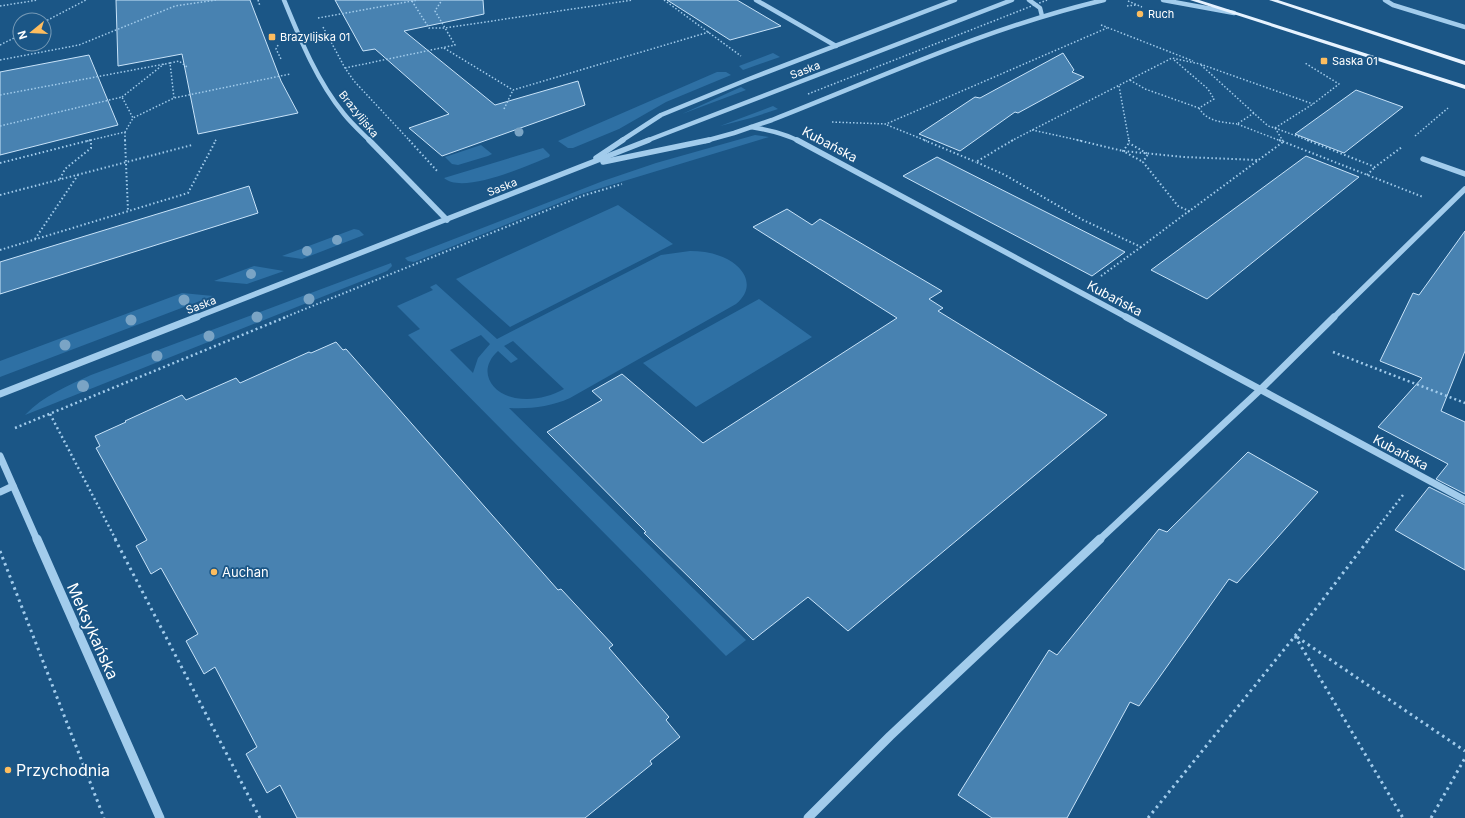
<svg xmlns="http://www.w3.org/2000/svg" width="1465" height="818" font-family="Inter,sans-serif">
<rect width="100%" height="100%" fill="#1b5686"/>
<g fill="#2e70a4" fill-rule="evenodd">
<polygon points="773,53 780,57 743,70 739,66"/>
<polygon points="717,72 726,72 731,75 666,102 619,129 573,148 568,148 558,141"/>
<polygon points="741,87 746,90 682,114"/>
<polygon points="773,106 778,109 751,118 720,126"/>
<polygon points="755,135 769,137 581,194 414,262 408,261 405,258 603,181 656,163"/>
<polygon points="481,145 492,154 488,156 458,165 452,164 445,157"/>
<path d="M543,148l7,7 -1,2c-21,8 -86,38 -105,21z"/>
<polygon points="618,205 673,244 510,327 456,279"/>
<polygon points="354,229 359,230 364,235 302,259 282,256"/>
<path d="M690,251c10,0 20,1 30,5 23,8 38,30 16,48l-166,94c-20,9 -40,11 -61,10l237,232 -20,16 -318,-321 12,-6 -23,-23 36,-16 -3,-3 6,-3 61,55 164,-84zM481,335l9,9 -12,14 -5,15 -23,-23zM513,341l51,48c-15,8 -31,12 -49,9 -25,-5 -38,-28 -17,-47l13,12 7,-4 -14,-13z"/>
<path d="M391,263l1,3 -5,5 -362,144c19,-20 43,-29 66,-40z"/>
<polygon points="254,266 284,271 247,284 214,281"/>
<polygon points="182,293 213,296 0,377 0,361"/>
<polygon points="759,299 812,337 696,407 643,363"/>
</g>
<g fill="#4882b1" stroke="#c8e3f9">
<polygon points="116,0 250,0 281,81 298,113 198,134 182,54 118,66"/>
<polygon points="335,0 483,0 484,14 404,31 495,105 578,81 585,105 442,156 409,128 449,114 375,49 363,51"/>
<polygon points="667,0 737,0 781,26 730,40"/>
<polygon points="1063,53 1074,70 1072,72 1084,77 1018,113 1015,112 960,151 919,134 975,97 980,98"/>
<polygon points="89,55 118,125 0,155 0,72"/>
<polygon points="1356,90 1403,107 1344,153 1295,134"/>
<polygon points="1306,156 1359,177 1207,299 1151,270"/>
<polygon points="937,157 1125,252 1092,276 903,176"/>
<polygon points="249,186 258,213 0,294 0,262"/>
<polygon points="787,209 812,225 820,219 942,291 929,299 943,308 938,311 1107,415 848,631 808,597 753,640 644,533 646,532 547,432 602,400 592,391 622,374 703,443 897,318 753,227"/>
<polygon points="1465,231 1465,351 1441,411 1465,422 1465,494 1436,479 1448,464 1378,427 1422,378 1380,361 1413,293 1419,295"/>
<polygon points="336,342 343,350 346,349 558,590 561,589 613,645 609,648 669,717 666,720 680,737 650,761 652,764 585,818 297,818 280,785 267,793 246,754 257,747 215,667 204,674 186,641 198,634 161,568 151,574 136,546 147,540 96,448 100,446 95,436 126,422 125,421 182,395 186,400 236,378 240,383 309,352 311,353"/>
<polygon points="1248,452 1318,492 1237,583 1229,579 1139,706 1130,702 1067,818 992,818 958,795 1049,650 1057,655 1159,529 1167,532"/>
<polygon points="1429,487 1465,505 1465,570 1395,530"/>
</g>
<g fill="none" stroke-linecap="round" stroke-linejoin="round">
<g stroke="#a2ccec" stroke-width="1.5" stroke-dasharray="1.5 2" stroke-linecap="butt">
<polyline points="258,0 260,6"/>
<polyline points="664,0 741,56"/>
<polyline points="412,1 429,28 445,28 633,0"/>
<polyline points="1128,1 1142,7"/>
<polyline points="0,6 38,0"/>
<polyline points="1127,6 1136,5"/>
<polyline points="318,18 418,0"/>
<polyline points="44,22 86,0"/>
<polyline points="1101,25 1193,61"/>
<polyline points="323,27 345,68 354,81 410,141"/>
<polyline points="0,45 20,35"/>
<polyline points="278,45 276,49 281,59"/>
<polyline points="444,48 513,90 709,32"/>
<polyline points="0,60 79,45 175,6 216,0"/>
<polyline points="170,63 179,61 187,67"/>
<polyline points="1201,65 1268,126 1275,128 1283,141"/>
<polyline points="345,68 455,45 435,11 442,0"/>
<polyline points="1130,80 1145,89 1199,108 1214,99 1208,89 1173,59"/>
<polyline points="1119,86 1129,141"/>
<polyline points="0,95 170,63 174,98"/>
<polyline points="122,97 164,64"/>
<path d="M1199,108c8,14 23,14 38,16"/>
<polyline points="504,109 513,90"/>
<polyline points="1254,113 1237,124 1281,141"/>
<polyline points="832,122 886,124 1107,28"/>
<polyline points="887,125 927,141"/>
<polyline points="0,126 122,97 133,118"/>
<polyline points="1275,128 1310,141"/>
<polyline points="1275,128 1313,104 1339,84 1305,63"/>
<polyline points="1032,130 1082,141"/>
<polyline points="125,132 125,141"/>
<polyline points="1415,136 1448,108"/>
<polyline points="87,141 125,132 133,118 174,98 290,74"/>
<polyline points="215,141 216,140"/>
<polyline points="1011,141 1172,58 1200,64 1313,104"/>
</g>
<g stroke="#a2ccec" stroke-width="2" stroke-dasharray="1.5 2.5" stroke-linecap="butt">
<polyline points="125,140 128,211"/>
<polyline points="409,140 438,172"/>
<polyline points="924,140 976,162"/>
<polyline points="1013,140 976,162 1005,175 1083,220 1141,247 1189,211 1178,206 1143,162 1148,154 1129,143"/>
<polyline points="1077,140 1123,151 1184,157 1257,160"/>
<polyline points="1129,140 1129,143 1123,151 1143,162"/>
<polyline points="1279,140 1423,197"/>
<polyline points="1307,140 1375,167 1402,147"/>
<polyline points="0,163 91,140"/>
<polyline points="1367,175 1375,167"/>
<polyline points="60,179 65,169 91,148 91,140"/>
<polyline points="0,195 192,145"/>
<polyline points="1188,212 1283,142 1282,140"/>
<polyline points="35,239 78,175"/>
<polyline points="0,250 188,193 216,140"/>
<polyline points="1101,276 1141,247"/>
<polyline points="283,318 582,196 622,184"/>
</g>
<g stroke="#a2ccec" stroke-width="2.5" stroke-dasharray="2 3" stroke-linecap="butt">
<polyline points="1333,352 1465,403"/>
<polyline points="50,414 116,540"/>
<polyline points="15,428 286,317"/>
<polyline points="1368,540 1403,495"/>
</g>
<g stroke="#a2ccec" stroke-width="3" stroke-dasharray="2.5 4" stroke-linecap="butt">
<polyline points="115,539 260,818"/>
<polyline points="0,551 104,818"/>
<polyline points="1295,636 1403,818"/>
<polyline points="1297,637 1465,751"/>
<polyline points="1148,818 1295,636 1369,539"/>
<polyline points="1431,818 1465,758"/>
</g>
<g stroke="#a2ccec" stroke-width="4.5">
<path d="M284,0c16,39 33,81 60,114 8,10 17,18 26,27"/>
<polyline points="756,0 836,46"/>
<polyline points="1029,0 1040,8 1042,16"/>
<polyline points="1163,0 1234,13"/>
<polyline points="1385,0 1393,5 1465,27"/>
<path d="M751,127c18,3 32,6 48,14"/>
<polyline points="621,141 661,115 749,79 955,0"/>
<polyline points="646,141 1012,0"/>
<path d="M705,141l29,-8 38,-13c110,-43 217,-93 332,-120"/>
</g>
<g stroke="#a2ccec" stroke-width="5.5">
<polyline points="369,140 447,220"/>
<polyline points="797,140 1128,318"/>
<polyline points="596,158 623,140"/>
<polyline points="1423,159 1465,174"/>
<polyline points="603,162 709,140"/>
<polyline points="194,318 649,140"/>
<polyline points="1333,318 1465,189"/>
</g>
<g stroke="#a2ccec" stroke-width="7">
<polyline points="1126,317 1465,500"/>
<polyline points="0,394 197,317"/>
<polyline points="0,456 37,540"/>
<polyline points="0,492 13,486"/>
<polyline points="1099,540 1260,390 1334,317"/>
</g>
<g stroke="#a2ccec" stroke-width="9">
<polyline points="37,539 160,818"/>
<polyline points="808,818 890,736 1100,539"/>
</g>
<g fill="#e7f3ff" fill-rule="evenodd">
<polygon points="1190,0 1199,0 1465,85 1465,89"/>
<polygon points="1269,0 1278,0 1465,61 1465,65"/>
</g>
<polyline stroke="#a2ccec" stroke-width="1.5" stroke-dasharray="1.5 2" stroke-linecap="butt" points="808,94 1047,0"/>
</g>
<g fill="#7aa4c5">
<circle cx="519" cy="132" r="4.5"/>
<circle cx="337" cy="240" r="5"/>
<circle cx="307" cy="251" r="5"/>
<circle cx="251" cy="274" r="5"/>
<circle cx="309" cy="299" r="5.5"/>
<circle cx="184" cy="300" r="5.5"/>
<circle cx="257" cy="317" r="5.5"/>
<circle cx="131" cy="320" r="5.5"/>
<circle cx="209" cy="336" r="5.5"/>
<circle cx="65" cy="345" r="5.5"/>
<circle cx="157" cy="356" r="5.5"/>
<circle cx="83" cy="386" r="6"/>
</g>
<g fill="#fdbd5f" stroke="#1b5686" stroke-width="1.5">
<circle cx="1140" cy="14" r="4"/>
<rect x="268" y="33" width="8" height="8" rx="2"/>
<rect x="1320" y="57" width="8" height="8" rx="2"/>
<circle cx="214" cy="572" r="4"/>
<circle cx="8" cy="770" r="4"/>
</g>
<g text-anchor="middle" stroke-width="3.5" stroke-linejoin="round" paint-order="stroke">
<g font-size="11" fill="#fff" stroke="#1b5686" text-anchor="start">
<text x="1148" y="18">Ruch</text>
<text x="280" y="41">Brazylijska 01</text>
<text x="1332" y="65">Saska 01</text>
</g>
<g font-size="11" fill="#fff" stroke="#1b5686">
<text transform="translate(805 70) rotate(-21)" y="4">Saska</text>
<text transform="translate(359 114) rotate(51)" y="4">Brazylijska</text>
<text transform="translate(502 187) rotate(-22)" y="4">Saska</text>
<text transform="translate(201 305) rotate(-21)" y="4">Saska</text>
</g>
<g font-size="13" fill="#fff" stroke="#1b5686">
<text transform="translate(830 144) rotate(28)" y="5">Kubańska</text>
<text transform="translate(1115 298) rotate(28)" y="5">Kubańska</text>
<text transform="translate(1401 452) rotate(28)" y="5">Kubańska</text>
</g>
<g font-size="13" fill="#fff" stroke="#1b5686" text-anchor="start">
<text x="222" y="577">Auchan</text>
</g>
<g font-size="16" fill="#fff" stroke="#1b5686">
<text transform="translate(93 631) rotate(66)" y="6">Meksykańska</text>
</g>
<g font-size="16" fill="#fff" stroke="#1b5686" text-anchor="start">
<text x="16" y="776">Przychodnia</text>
</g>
</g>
<g transform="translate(32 32) rotate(252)"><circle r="19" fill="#1b5686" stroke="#769ab6"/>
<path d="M0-3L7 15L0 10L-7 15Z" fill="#fdbd5f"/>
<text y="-6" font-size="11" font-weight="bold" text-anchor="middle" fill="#ffffff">N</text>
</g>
</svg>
